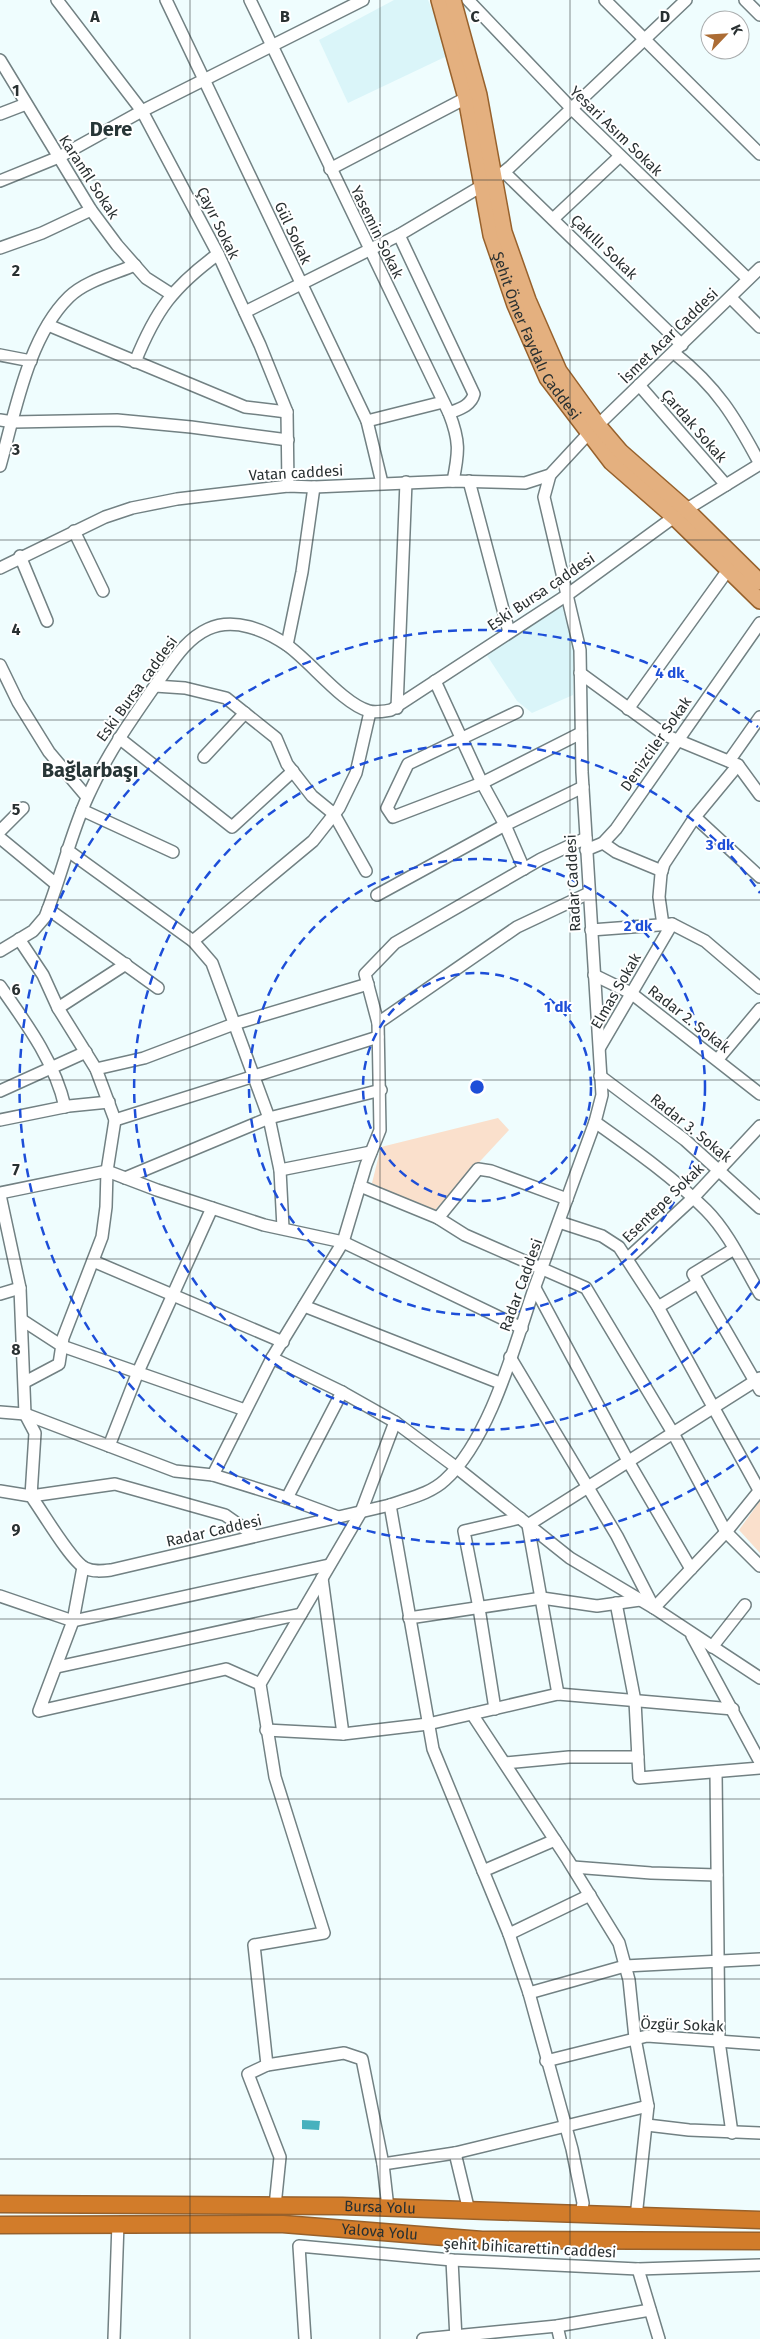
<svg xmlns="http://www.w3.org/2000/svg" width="760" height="2339" font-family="'Fira Sans',sans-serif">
<rect width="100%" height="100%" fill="#effdfe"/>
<g fill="#daf5f9">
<polygon points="394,0 428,0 440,27 447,56 348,103 319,40"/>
<polygon points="562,605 573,636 573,695 532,713 517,701 486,654"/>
</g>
<g fill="#fae0cc">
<polygon points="498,1118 509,1130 433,1212 372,1183 381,1147"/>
<polygon points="760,1501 760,1553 739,1530"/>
</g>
<polygon fill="#47b1be" points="302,2120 320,2121 319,2130 302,2129"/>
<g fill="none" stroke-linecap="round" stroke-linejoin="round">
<defs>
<g id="minor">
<polyline points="57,0 142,111 218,254 260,345 287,412 288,486"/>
<polyline points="166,0 367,421 382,483"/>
<path d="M250,0l199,413c11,28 10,39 4,68"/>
<polyline points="468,0 572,109 748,279"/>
<polyline points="605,0 760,154"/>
<polyline points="745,0 760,15"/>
<polyline points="0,60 91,210 117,245 146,278 171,294"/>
<polyline points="0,114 26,104"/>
<polyline points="330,169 466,98"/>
<polyline points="504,172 682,345"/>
<polyline points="494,180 510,167 686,0"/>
<polyline points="0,181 59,157 142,111 363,0"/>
<polyline points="553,219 620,156"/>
<path d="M399,235l75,159c-3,12 -15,15 -25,19"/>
<polyline points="0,248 42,233 91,210"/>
<polyline points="731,298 760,327"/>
<polyline points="245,312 399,235 480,187"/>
<polyline points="48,325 245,407 287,412"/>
<path d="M674,353c43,34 61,64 86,111"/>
<polyline points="0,355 31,361"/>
<path d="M135,362c21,-52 38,-75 83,-108"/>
<polyline points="639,385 726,485"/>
<polyline points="0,420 13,422 117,420 191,427 288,440"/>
<polyline points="367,421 443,402"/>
<polyline points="598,425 760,268"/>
<path d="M0,466c15,-53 28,-129 69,-169 16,-16 45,-23 66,-32"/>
<polyline points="469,481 509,632"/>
<polyline points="74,531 103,591"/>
<polyline points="20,556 47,621"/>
<polyline points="0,568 105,517 132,508 177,499 288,486 314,487 453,481 525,483 550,475 588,434"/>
<polyline points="287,645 302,572 314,487"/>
<polyline points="0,665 18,702 49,752 87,797"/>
<polyline points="580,673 665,735 738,765 760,795"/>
<polyline points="435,681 482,783 505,825 524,869"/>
<polyline points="155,686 185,688 226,698 276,738 287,764 312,796 334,814 366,871"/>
<polyline points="397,708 406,482"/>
<polyline points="628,709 728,570"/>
<polyline points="517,712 408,764 387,808 393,817 482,783 581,733"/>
<polyline points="119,738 232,827 293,771"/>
<polyline points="204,757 245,713"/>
<polyline points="729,761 760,717"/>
<polyline points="82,810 173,852"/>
<polyline points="695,817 760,877"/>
<polyline points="0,831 23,808"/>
<polyline points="0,838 56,884"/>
<polyline points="603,843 616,852 662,871"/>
<polyline points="67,850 193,941 212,963 269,1118 280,1170 283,1228"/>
<polyline points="586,850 603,843 616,829 760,623"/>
<polyline points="377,895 505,825 583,787"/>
<polyline points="48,909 158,988"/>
<polyline points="663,925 659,897 661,874 664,864 695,817 738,765"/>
<polyline points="591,930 672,924 705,941 760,988"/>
<polyline points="19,939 43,975 58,1008 96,1069 115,1120 107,1171 106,1207 102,1237 63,1338 59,1364 25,1382"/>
<polyline points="193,941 313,841 339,808 356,773 370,712"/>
<path d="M0,951l33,-20 12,-14c16,-39 25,-82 43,-121 19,-42 45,-79 71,-116 14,-19 27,-41 49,-51 26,-12 57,1 79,16 24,17 56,59 82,66 6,2 16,0 22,-1l176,-115 107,-78 86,-53"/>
<polyline points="594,975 631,993 760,1094"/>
<path d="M0,986c26,37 55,76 65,121"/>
<polyline points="58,1008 126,964"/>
<polyline points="378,1023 517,927 589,893"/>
<polyline points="600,1047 672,924"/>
<polyline points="718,1059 760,1009"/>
<polyline points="96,1069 144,1058 234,1024 368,984"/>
<polyline points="600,1076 685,1140 760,1208"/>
<polyline points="0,1091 86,1052"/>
<polyline points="0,1120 69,1106 109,1102"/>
<polyline points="115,1120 378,1037"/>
<path d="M595,1122c38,27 78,55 111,88 23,23 38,57 54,84"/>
<polyline points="280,1170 371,1152"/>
<polyline points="125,1178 269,1118 381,1090"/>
<polyline points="360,1186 438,1218 465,1235 586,1288 673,1433 726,1532 760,1566"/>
<polyline points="0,1193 107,1171 157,1190 264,1225 343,1242 522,1328"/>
<polyline points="0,1195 20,1288 25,1414 35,1433 31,1496 115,1484 225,1515 255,1536"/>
<polyline points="438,1218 478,1169 491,1171 567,1199"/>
<polyline points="559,1222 602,1236 619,1247 658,1307 759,1490"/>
<polyline points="734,1249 693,1274 760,1390"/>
<polyline points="627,1259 692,1199 760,1126"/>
<polyline points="93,1261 283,1342"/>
<polyline points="535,1288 628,1461 691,1569"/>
<polyline points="0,1294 20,1288"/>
<polyline points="304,1306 500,1383"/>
<polyline points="658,1307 698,1283"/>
<polyline points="22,1320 62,1346 245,1410"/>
<polyline points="510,1357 617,1536 654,1608 726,1532 760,1490"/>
<polyline points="272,1358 342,1392 395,1422 457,1468 570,1558 654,1608 760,1678"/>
<polyline points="0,1412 25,1414 175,1471 213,1475 287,1498 338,1517"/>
<polyline points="109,1446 138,1372 212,1208"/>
<polyline points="213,1475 272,1358 343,1242 366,1165 380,1130 378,1023 365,974 395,943 541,859 586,838"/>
<path d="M0,1491l31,5c11,15 40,65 54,72 8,4 17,3 26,2l279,-65c19,-7 40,-11 55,-25 45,-41 69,-133 89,-191 20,-55 41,-112 61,-167l7,-27 -20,-323 -2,-122 -36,-153 6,-22"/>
<polyline points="287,1498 342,1392"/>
<polyline points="390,1505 433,1749 509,1934 529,1993 572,2149 583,2203 581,2214"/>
<polyline points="83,1567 73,1621 39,1711 226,1669 260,1684"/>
<polyline points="322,1578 343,1734"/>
<polyline points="0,1596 73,1621 329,1565"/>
<polyline points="616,1603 635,1701 639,1778 760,1768"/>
<polyline points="409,1618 542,1598 597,1606 640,1600"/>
<polyline points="692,1636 760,1762"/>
<polyline points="712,1647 745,1605"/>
<polyline points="57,1667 301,1614"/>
<polyline points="558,1694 528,1525 760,1378"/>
<polyline points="495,1709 479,1608 464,1531 520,1518"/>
<polyline points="472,1714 568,1860 619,1943 629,1980 635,2038 648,2106 636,2217"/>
<polyline points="266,1730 343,1734 428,1724 558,1694 733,1709"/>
<polyline points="505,1763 569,1757 638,1757"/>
<polyline points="716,1772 719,2041 732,2133"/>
<polyline points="573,1867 651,1873 717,1875"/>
<polyline points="483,1871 555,1840"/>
<polyline points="509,1934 590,1895"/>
<polyline points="529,1993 625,1966 760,1959"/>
<polyline points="546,2061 647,2036 760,2044"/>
<polyline points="267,2065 344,2053 362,2059 383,2164 388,2208"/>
<polyline points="647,2125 689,2130 760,2133"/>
<polyline points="383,2164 455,2153"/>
<polyline points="275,2206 280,2157 248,2074 267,2065 254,1945 324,1933 275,1777 260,1684 361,1512 395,1422"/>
<polyline points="469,2211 455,2153 648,2106"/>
<polyline points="452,2260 456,2339"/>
<polyline points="638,2269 659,2339"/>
<polyline points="557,2326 560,2339"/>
<polyline points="114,2339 118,2223"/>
<polyline points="305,2339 299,2246 452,2260 638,2269 760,2265"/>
<polyline points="423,2339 557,2326 650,2310"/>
</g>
<g id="major">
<path id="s1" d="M439,0l27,98 25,137 24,70 32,73 64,84 63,55 86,84"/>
<polyline points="453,0 479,95 504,232 528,300 559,371 598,425 621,452 687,510 760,582"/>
</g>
<g id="highway">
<path id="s2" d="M0,2204l342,2 418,14"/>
<path id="s3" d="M0,2225l283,-1 199,16 278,1"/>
</g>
</defs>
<use href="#minor" stroke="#728183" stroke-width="14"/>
<use href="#major" stroke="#97612c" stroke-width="18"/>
<use href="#highway" stroke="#97612c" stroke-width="19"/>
<use href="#minor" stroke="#fff" stroke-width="11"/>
<use href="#major" stroke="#e4b07f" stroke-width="15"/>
<use href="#highway" stroke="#d27c2a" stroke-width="16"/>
</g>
<path fill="none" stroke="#293031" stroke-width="1" stroke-opacity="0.55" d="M190,0v2339M380,0v2339M570,0v2339M0,180h760M0,360h760M0,540h760M0,720h760M0,900h760M0,1080h760M0,1259h760M0,1439h760M0,1619h760M0,1799h760M0,1979h760M0,2159h760"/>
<g fill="none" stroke="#1d4ed8" stroke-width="2.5" stroke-dasharray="9 6">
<circle cx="477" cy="1087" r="114"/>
<circle cx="477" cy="1087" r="228"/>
<path d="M760 1281A343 343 0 1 1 760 893"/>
<path d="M758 1447A457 457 0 1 1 758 727"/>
</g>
<g text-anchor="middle" stroke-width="4" stroke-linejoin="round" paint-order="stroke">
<g font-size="15" fill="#293031" stroke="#fff">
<text transform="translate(616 131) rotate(44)" y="5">Yesari Asım Sokak</text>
<text transform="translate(89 177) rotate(57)" y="5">Karanfil Sokak</text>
<text transform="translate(218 223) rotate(64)" y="5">Çayır Sokak</text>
<text transform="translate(377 232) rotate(64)" y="5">Yasemin Sokak</text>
<text transform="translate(293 233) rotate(65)" y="5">Gül Sokak</text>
<text transform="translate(604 247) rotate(44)" y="5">Çakıllı Sokak</text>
<text dy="5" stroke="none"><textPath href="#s1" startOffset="352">Şehit Ömer Faydalı Caddesi</textPath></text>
<text transform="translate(669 336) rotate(-44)" y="5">İsmet Acar Caddesi</text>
<text transform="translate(694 426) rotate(49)" y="5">Çardak Sokak</text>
<text transform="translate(296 473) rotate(-3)" y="5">Vatan caddesi</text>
<text transform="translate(541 592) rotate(-34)" y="5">Eski Bursa caddesi</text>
<text transform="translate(137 689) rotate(-54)" y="5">Eski Bursa caddesi</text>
<text transform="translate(656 744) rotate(-55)" y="5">Denizciler Sokak</text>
<text transform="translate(573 883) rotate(-93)" y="5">Radar Caddesi</text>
<text transform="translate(616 991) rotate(-60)" y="5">Elmas Sokak</text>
<text transform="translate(689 1019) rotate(38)" y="5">Radar 2. Sokak</text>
<text transform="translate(691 1128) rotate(39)" y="5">Radar 3. Sokak</text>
<text transform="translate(663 1203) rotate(-44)" y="5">Esentepe Sokak</text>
<text transform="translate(521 1285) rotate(-70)" y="5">Radar Caddesi</text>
<text transform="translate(214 1531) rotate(-13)" y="5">Radar Caddesi</text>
<text transform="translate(682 2025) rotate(2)" y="5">Özgür Sokak</text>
<text dy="5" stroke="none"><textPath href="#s2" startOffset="380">Bursa Yolu</textPath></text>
<text dy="5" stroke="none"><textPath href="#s3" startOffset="380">Yalova Yolu</textPath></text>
<text transform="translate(530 2248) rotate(3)" y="5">şehit bihicarettin caddesi</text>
</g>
<g font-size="20" font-weight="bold" fill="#273536" stroke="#fff">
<text x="111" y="136">Dere</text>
<text x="90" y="777">Bağlarbaşı</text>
</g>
</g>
<g font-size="16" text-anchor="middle" font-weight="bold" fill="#293031" stroke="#fff" stroke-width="4" stroke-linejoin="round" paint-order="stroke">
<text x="95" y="22">A</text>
<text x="285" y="22">B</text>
<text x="475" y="22">C</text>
<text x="665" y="22">D</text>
<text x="16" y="96">1</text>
<text x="16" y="276">2</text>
<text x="16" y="455">3</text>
<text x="16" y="635">4</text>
<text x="16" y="815">5</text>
<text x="16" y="995">6</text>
<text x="16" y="1175">7</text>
<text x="16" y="1355">8</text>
<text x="16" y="1535">9</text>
</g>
<circle cx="477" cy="1087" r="8" fill="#1d4ed8" stroke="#fff" stroke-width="2.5"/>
<g font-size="15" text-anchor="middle" font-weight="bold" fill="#1d4ed8" stroke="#fff" stroke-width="4" stroke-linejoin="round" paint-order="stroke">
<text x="670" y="678">4 dk</text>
<text x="720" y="850">3 dk</text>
<text x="638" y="931">2 dk</text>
<text x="558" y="1012">1 dk</text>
</g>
<g transform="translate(725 35) rotate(65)"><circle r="24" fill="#ffffff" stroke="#a9acad"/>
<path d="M0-4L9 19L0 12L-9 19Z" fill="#ac6c34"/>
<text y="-8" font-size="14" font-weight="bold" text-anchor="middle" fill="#293031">K</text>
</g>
</svg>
